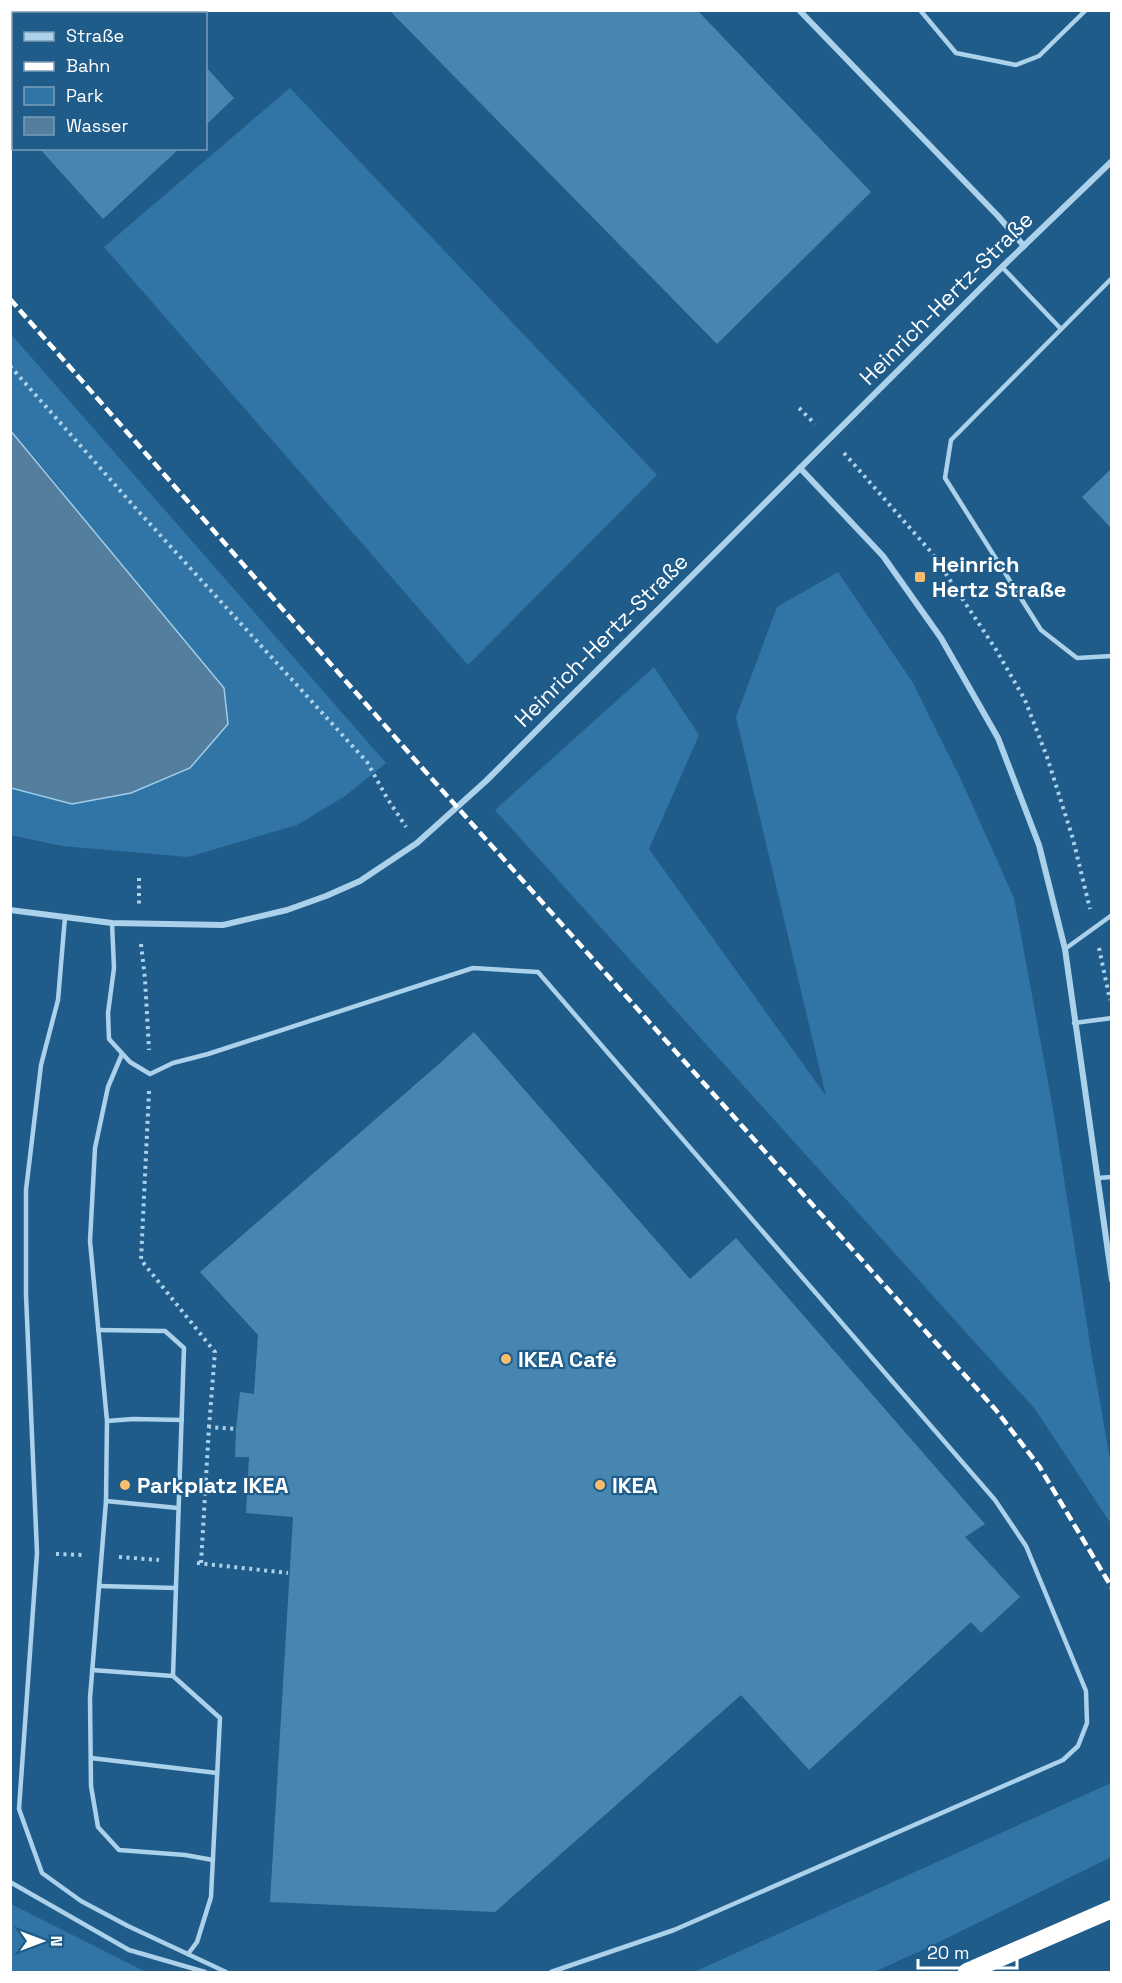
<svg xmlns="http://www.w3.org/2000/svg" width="1122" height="1983" font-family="'Space Grotesk',sans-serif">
<rect width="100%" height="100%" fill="#205c8a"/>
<g fill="#3075a5">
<polygon points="290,88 657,475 468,665 104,247"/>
<polygon points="10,333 386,763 345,796 297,825 188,857 62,846 11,835 11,788 72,804 61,489 11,430"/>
<polygon points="838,572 913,683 962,782 1014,898 1053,1109 1092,1357 1111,1465 1111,1524 1035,1409 495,810 654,667 699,735 649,849 826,1096 736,717 777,607"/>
<polygon points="1111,1783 1111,1857 931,1946 874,1972 694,1972"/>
<polygon points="10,1904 11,1904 146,1972 11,1972"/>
</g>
<polygon fill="#537e9d" stroke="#9fceec" stroke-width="1.5" points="10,430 224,688 228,724 190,768 131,793 72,804 11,788"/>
<g fill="#4886b2">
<polygon points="389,10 697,10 871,192 717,344"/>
<polygon points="206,67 234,98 206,125"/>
<polygon points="39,148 180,148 103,219"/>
<polygon points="1112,468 1112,529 1082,497"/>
<polygon points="474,1032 690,1279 736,1238 985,1524 965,1537 1020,1597 981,1633 971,1622 809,1770 741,1695 495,1912 270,1902 293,1517 246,1513 249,1457 235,1457 236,1429 240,1392 254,1394 258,1335 200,1272 440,1063"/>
</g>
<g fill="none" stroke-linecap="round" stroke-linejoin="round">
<g stroke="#abd1eb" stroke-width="4" stroke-dasharray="3 4.5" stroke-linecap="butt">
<polyline points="10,366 140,513 367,762 387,798 406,827"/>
<polyline points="799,408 815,424"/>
<polyline points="844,453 932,553 995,648 1025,700 1047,757 1073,839 1090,909"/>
<polyline points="139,878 139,904"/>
<polyline points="141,944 145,979 149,1050"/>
<polyline points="1099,948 1110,1000"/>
<polyline points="149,1091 141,1260 215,1352 209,1427"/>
<polyline points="56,1554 84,1555"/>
<polyline points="119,1557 159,1560"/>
<polyline points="197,1563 288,1573"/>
<polyline points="201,1563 209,1427 236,1429"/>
</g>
<g stroke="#abd1eb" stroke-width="4.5">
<polyline points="920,10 956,53 1016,65 1039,56 1086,10"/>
<polyline points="1002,267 1061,329"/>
<polyline points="1112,278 951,440 945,478 1041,630 1077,658 1112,656"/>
<polyline points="65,917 58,1000 41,1065 26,1190 26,1295 37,1553 19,1809 42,1873 81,1901 128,1926 226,1972"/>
<polyline points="112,923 114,968 108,1013 109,1039 130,1062 150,1074 173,1063 208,1054 473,968 538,972 995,1500 1026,1546 1086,1691 1087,1723 1078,1746 1063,1760 674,1930 551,1972"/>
<polyline points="1065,949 1112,915"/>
<polyline points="1074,1023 1112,1018"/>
<polyline points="122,1054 108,1087 95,1148 90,1241 107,1421 106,1501 90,1698 91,1786 98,1827 119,1850 185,1855 213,1860"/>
<polyline points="1097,1178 1112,1177"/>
<polyline points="98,1330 165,1331 184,1348 173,1676"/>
<polyline points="107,1421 133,1419 182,1420"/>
<polyline points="106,1501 178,1508"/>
<polyline points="99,1586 176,1588"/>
<polyline points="92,1670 173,1676 220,1718 211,1897 197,1942 188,1954"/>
<polyline points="91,1758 217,1773"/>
<polyline points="10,1882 129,1950 205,1972"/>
</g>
<g stroke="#abd1eb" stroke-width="6">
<polyline points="799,10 998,216 1024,246"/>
<polyline points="800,468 883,556 941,638 998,738 1039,845 1065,949 1112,1280"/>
<polyline points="10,910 112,923 223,925 287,910 326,896 360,881 417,843 486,781 1002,267 1112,161"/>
</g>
<polyline stroke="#fff" stroke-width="18" points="967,1972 1112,1909"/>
<polyline stroke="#fff" stroke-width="4.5" stroke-dasharray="10 4.5" stroke-linecap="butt" points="10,299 424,770 995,1409 1039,1466 1112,1588"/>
</g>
<g fill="#f9bd6c" stroke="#205c8a" stroke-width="2">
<rect x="914" y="571" width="12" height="12" rx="3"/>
<circle cx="506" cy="1359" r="6"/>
<circle cx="125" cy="1485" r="6"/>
<circle cx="600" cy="1485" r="6"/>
</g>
<g text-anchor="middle" stroke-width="4.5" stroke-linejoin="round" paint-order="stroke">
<g font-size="22" fill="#fff" stroke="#205c8a">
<text transform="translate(946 298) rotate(-45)" y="8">Heinrich-Hertz-Straße</text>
<text transform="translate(601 640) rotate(-45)" y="8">Heinrich-Hertz-Straße</text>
</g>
<g font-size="22" font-weight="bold" fill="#fff" stroke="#205c8a" text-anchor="start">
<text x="932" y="572">Heinrich<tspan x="932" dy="25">Hertz Straße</tspan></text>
<text x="518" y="1367">IKEA Café</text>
<text x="137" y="1493">Parkplatz IKEA</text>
<text x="612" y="1493">IKEA</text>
</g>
</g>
<rect width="1122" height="1983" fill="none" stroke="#ffffff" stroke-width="24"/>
<rect x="12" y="12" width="195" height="138" fill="#205c8a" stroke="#799db9" stroke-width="1.5"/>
<rect x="24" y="32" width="30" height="9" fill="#abd1eb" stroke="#799db9" stroke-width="1.5"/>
<text x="66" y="42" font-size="18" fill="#ffffff">Straße</text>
<rect x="24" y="62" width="30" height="9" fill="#ffffff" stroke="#799db9" stroke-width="1.5"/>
<text x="66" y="72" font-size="18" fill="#ffffff">Bahn</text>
<rect x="24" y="87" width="30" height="18" fill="#3075a5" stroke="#799db9" stroke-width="1.5"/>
<text x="66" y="102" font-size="18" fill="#ffffff">Park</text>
<rect x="24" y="117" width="30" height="18" fill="#537e9d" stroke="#799db9" stroke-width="1.5"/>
<text x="66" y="132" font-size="18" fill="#ffffff">Wasser</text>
<g transform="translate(42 1941) rotate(90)" stroke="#205c8a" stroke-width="4.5" paint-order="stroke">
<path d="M0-4.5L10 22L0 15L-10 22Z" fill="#ffffff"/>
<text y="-9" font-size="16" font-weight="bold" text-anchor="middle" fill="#ffffff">N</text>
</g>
<path d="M918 1959v9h99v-9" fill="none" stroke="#ffffff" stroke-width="3"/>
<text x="927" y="1959" font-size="18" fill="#ffffff" stroke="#205c8a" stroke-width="4.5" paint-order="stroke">20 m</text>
</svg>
